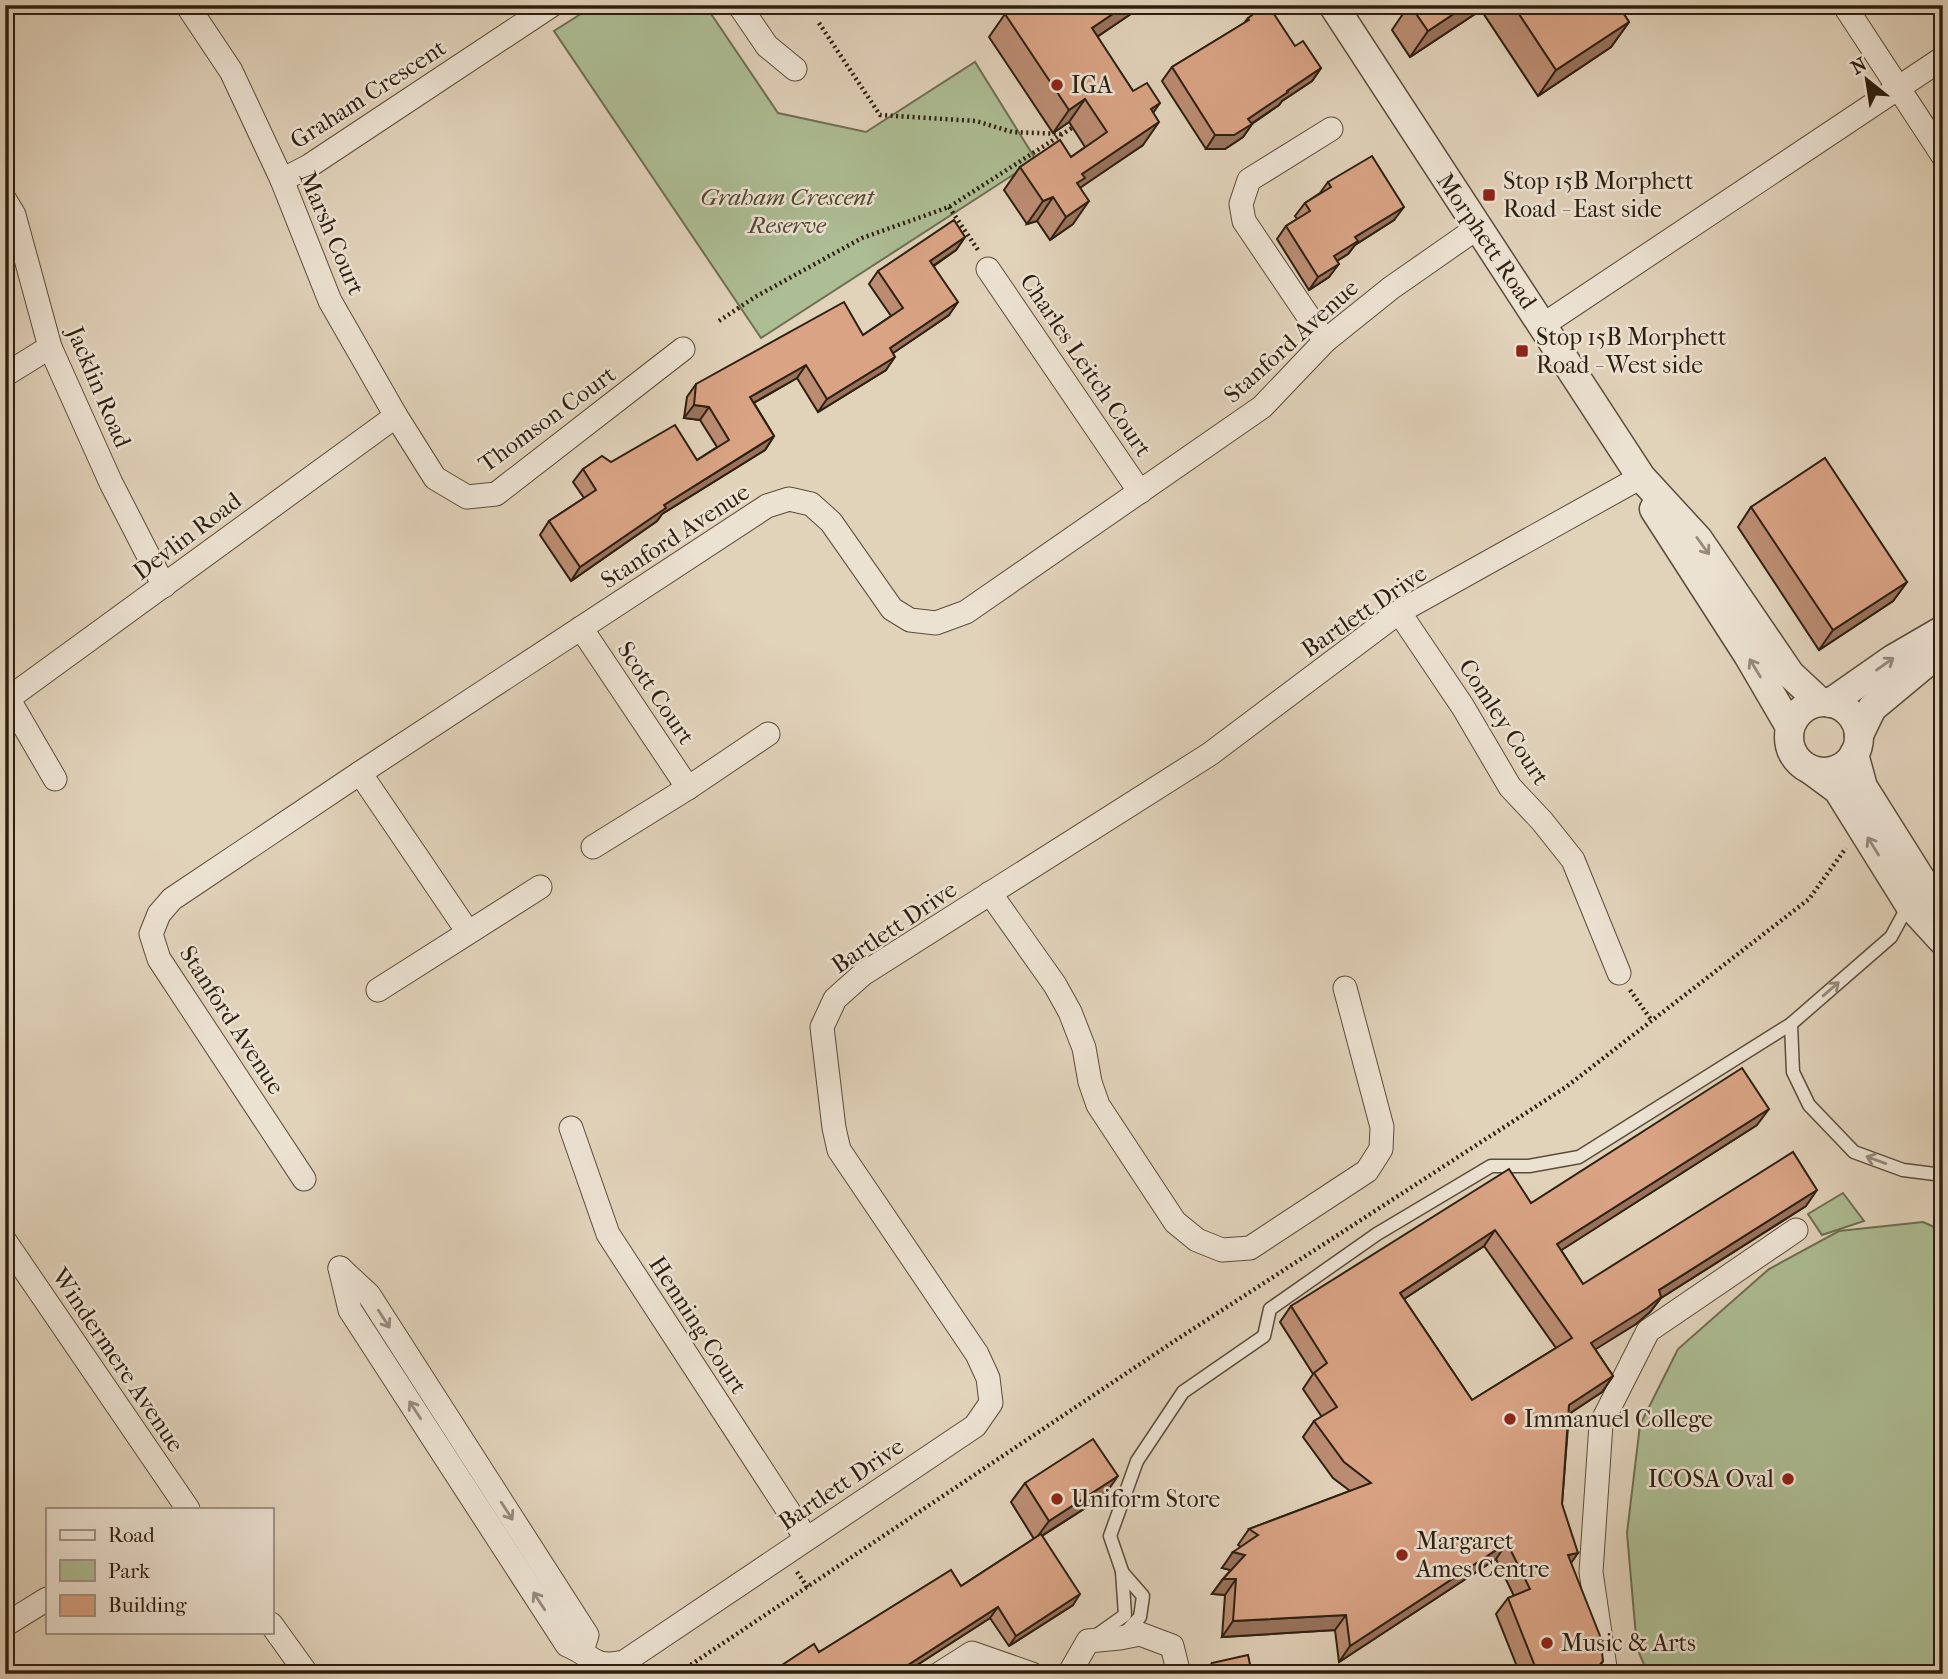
<svg xmlns="http://www.w3.org/2000/svg" width="1948" height="1679" font-family="'IM FELL French Canon',serif">
<rect width="100%" height="100%" fill="#e1d2ba"/>
<filter id="stains"><feTurbulence type="fractalNoise" baseFrequency=".00286" numOctaves="4"/><feColorMatrix values="0 0 0 0 .2 0 0 0 0 .09 0 0 0 0 .02 0 0 0 .5 -.17"/></filter>
<radialGradient id="worn" r=".72"><stop offset=".6" stop-color="#630" stop-opacity="0"/><stop offset="1" stop-color="#630" stop-opacity=".3"/></radialGradient>
<g fill="#adbd94" stroke="#6e6e52" stroke-width="2">
<polygon points="595,5 705,5 778,113 866,132 975,62 1036,160 761,338 554,31"/>
<polygon points="1843,1193 1864,1221 1822,1235 1808,1214"/>
<polygon points="1923,1222 1943,1231 1943,1674 1648,1674 1637,1648 1627,1533 1640,1425 1678,1349 1769,1269 1839,1231"/>
</g>
<g fill="none" stroke-linecap="round" stroke-linejoin="round">
<defs>
<g id="service">
<polyline points="1909,904 1891,937 1791,1024 1793,1072 1809,1105 1854,1152 1903,1170 1943,1175"/>
<polyline points="1122,1636 1140,1617 1143,1596 1122,1572"/>
<polyline points="1094,1637 1125,1615 1122,1571 1110,1536 1137,1461 1183,1392 1264,1336 1270,1309 1377,1234 1491,1166 1529,1166 1579,1157 1791,1024"/>
</g>
<g id="minor">
<polyline points="187,5 231,71 282,180 330,301 396,416 435,478 467,497 496,494 683,349"/>
<polyline points="739,5 767,46 795,69"/>
<polyline points="1844,5 1943,156"/>
<polyline points="282,180 309,166 552,5"/>
<polyline points="5,200 14,215 50,347 111,483 164,586"/>
<polyline points="988,269 1140,492"/>
<polyline points="1543,325 1943,58"/>
<polyline points="1325,341 1244,221 1241,204 1249,180 1331,129"/>
<polyline points="5,375 50,347"/>
<polyline points="1399,612 1463,707 1510,787 1542,821 1573,860 1619,973"/>
<polyline points="581,628 688,788"/>
<polyline points="5,693 55,779"/>
<polyline points="9,698 396,416"/>
<polyline points="360,773 468,932"/>
<polyline points="593,847 688,788 768,734"/>
<polyline points="990,893 1055,985 1070,1012 1084,1048 1090,1082 1098,1105 1175,1222 1197,1240 1222,1250 1250,1248 1367,1171 1381,1149 1382,1127 1345,988"/>
<polyline points="378,990 540,887"/>
<polyline points="571,1128 608,1234 806,1538"/>
<polyline points="304,1179 159,959 151,934 159,914 172,899 360,773 767,506 789,499 811,504 831,522 892,609 910,620 936,623 966,612 1262,407 1325,341 1391,288 1477,228"/>
<polyline points="5,1241 188,1509"/>
<path d="M340,1268l10,42 217,335c27,11 25,24 57,17l351,-236 16,-23 -3,-25 -11,-24 -138,-204 -5,-22 -12,-101 13,-28 28,-25 347,-220 189,-142 242,-135"/>
<polyline points="340,1268 369,1295 587,1635 582,1651"/>
<polyline points="271,1624 307,1674"/>
<polyline points="5,1625 47,1599"/>
<polyline points="939,1674 972,1653 1032,1674"/>
<polyline points="1069,1674 1088,1641 1120,1638 1140,1634 1172,1646 1179,1674"/>
<polyline points="1606,1674 1591,1572 1601,1424 1648,1331 1796,1230"/>
</g>
<g id="tertiary">
<polyline points="1333,5 1641,477 1698,539 1790,674 1820,702"/>
<polyline points="1654,509 1748,655 1790,727"/>
<circle cx="1824" cy="737" r="35"/>
<polyline points="1830,703 1893,659 1943,630"/>
<polyline points="1859,735 1872,708 1943,649"/>
<polyline points="1854,754 1863,787 1929,892 1942,936"/>
<polyline points="1811,770 1838,790 1909,904 1943,941"/>
</g>
</defs>
<use href="#service" stroke="#5b4c3a" stroke-width="15"/>
<use href="#minor" stroke="#5b4c3a" stroke-width="25"/>
<use href="#tertiary" stroke="#5b4c3a" stroke-width="31"/>
<g stroke="#2e1f10" stroke-width="4.5" stroke-dasharray="2 3.5" stroke-linecap="butt">
<polyline points="819,23 880,115 976,121 1012,132 1061,134"/>
<polyline points="949,207 978,250"/>
<polyline points="719,321 755,297 862,238 949,207 1075,126"/>
<polyline points="1630,990 1652,1021"/>
<polyline points="797,1572 808,1588"/>
<polyline points="677,1674 1176,1340 1566,1087 1809,899 1846,848"/>
</g>
<use href="#service" stroke="#ece2d2" stroke-width="12"/>
<use href="#minor" stroke="#ece2d2" stroke-width="23"/>
<use href="#tertiary" stroke="#ece2d2" stroke-width="28"/>
</g>
<g fill="#bb8c72" stroke="#2e1f10" stroke-width="2" fill-rule="evenodd">
<polygon points="1019,5 1144,5 1097,37 1133,91 1153,112 1143,145 1080,187 1073,224 1050,240 1037,221 1027,224 1004,190 1020,167 1071,157 1085,147 1069,122 1053,133 989,37 1005,14"/>
<polygon points="1409,5 1618,5 1629,22 1611,47 1538,96 1481,10 1410,57 1392,30"/>
<polygon points="1248,18 1295,46 1321,68 1312,81 1282,101 1279,105 1252,124 1243,137 1225,149 1206,149 1162,81 1172,67 1244,23"/>
<polygon points="1328,182 1394,220 1355,245 1348,254 1337,261 1329,277 1309,290 1277,239 1286,226 1297,219 1295,216 1305,203 1320,193"/>
<polygon points="965,237 956,250 934,266 949,315 893,353 886,370 818,412 797,378 754,403 774,436 765,450 662,514 657,521 571,581 540,535 549,521 584,498 573,482 583,469 611,462 697,460 717,447 700,420 684,418 687,397 696,384 863,335 891,316 869,284 878,271"/>
<polygon points="1751,507 1907,582 1893,601 1819,650 1738,527"/>
<path d="M1757,1125l-196,125 22,34 223,-78 -145,92 -11,14 -14,12 -41,25 18,27 -11,16 -33,22 -7,90 9,60 32,97 -5,8 -1,5h-77l-24,-60 12,-16 6,-2 -18,-37 -157,103 -4,-32 -113,7 3,-42 -13,-1 11,-15 8,-9 -9,-2 19,-21 -3,-2 11,-16 101,-38 -17,-13 -30,-41 11,-16 8,-4 -19,-28 10,-15 -33,-52 11,-16 240,-103zM1484,1246l72,102 -84,52 -68,-101z"/>
<polygon points="1025,1483 1104,1496 1042,1536 1073,1605 1009,1646 990,1618 903,1674 772,1674 776,1669 819,1652 961,1586 1034,1539 1011,1502"/>
<polygon points="1212,1663 1252,1674 1205,1674"/>
</g>
<g fill="#98725c" stroke="#2e1f10" stroke-width="2">
<polygon points="1126,5 1144,5 1076,51 1092,28"/>
<polygon points="1467,5 1484,5 1481,10 1410,57 1428,31"/>
<polygon points="1629,22 1611,47 1538,96 1556,70"/>
<polygon points="1321,68 1312,81 1282,101 1279,105 1239,132 1248,119 1287,91"/>
<polygon points="1085,99 1069,122 1053,133 1069,110"/>
<polygon points="1160,103 1144,126 1151,109"/>
<polygon points="1159,122 1143,145 1077,190 1069,201 1082,174"/>
<polygon points="1252,124 1243,137 1225,149 1206,149 1215,135"/>
<polygon points="1053,197 1037,221 1027,224 1043,201"/>
<polygon points="1089,201 1073,224 1050,240 1066,217"/>
<polygon points="1404,207 1394,220 1355,245 1348,254 1324,269 1334,256 1355,237"/>
<polygon points="965,237 956,250 921,274 930,261"/>
<polygon points="1339,264 1329,277 1309,290 1318,277"/>
<polygon points="958,302 949,315 880,362 890,348"/>
<polygon points="895,357 886,370 818,412 827,399"/>
<polygon points="806,365 797,378 741,410 750,397"/>
<polygon points="694,405 709,407 700,420 684,418"/>
<polygon points="774,436 765,450 662,514 657,521 571,581 580,567 664,505"/>
<polygon points="1907,582 1893,601 1819,650 1833,630"/>
<polygon points="1769,1109 1757,1125 1546,1260 1557,1244"/>
<polygon points="1817,1190 1806,1206 1661,1298 1650,1312 1636,1324 1580,1359 1591,1343 1659,1290"/>
<polygon points="1495,1230 1484,1246 1389,1309 1400,1293"/>
<polygon points="1613,1376 1602,1392 1558,1421 1569,1405"/>
<polygon points="1118,1476 1104,1496 1035,1540 1049,1521"/>
<polygon points="1507,1543 1496,1559 1339,1662 1350,1646"/>
<polygon points="1233,1552 1245,1555 1234,1571 1222,1568"/>
<polygon points="1578,1553 1567,1569 1568,1555"/>
<polygon points="1223,1579 1236,1579 1225,1595 1212,1594"/>
<polygon points="1080,1594 1073,1605 1009,1646 1016,1636"/>
<polygon points="998,1607 990,1618 903,1674 894,1674"/>
<polygon points="1346,1615 1335,1630 1222,1637 1233,1621"/>
</g>
<g fill="#d9a384" stroke="#2e1f10" stroke-width="2" fill-rule="evenodd">
<polygon points="1019,5 1126,5 1092,28 1133,91 1147,83 1160,103 1151,109 1159,122 1082,174 1085,178 1077,183 1089,201 1066,217 1053,197 1043,201 1020,167 1060,140 1071,157 1107,132 1085,99 1069,110 1005,14"/>
<polygon points="1266,5 1268,5 1295,46 1303,41 1321,68 1287,91 1288,92 1248,119 1252,124 1234,135 1215,135 1172,67 1249,20 1248,18"/>
<polygon points="1410,5 1467,5 1428,31"/>
<polygon points="1513,5 1618,5 1629,22 1556,70"/>
<polygon points="1372,156 1404,207 1355,237 1358,241 1334,256 1339,264 1318,277 1286,226 1310,211 1305,203 1331,187 1328,182"/>
<polygon points="954,220 965,237 930,261 958,302 890,348 895,357 827,399 806,365 750,397 774,436 664,505 666,508 580,567 549,521 596,490 583,469 602,456 611,462 675,425 697,460 729,440 709,407 694,405 696,384 844,302 863,335 903,308 878,271"/>
<polygon points="1825,458 1907,582 1833,630 1751,507"/>
<path d="M1742,1068l27,41 -212,135 26,40 210,-132 24,38 -158,100 2,7 -14,11 -56,35 22,33 -44,29 -7,99 16,49 -10,2 32,81 3,25 -5,6 -1,7h-59l-30,-76 22,-9 -23,-46 -157,103 -4,-31 -113,6 3,-42h-13l22,-24 -12,-3 25,-17 -9,-6 122,-46 -27,-21 -30,-41 23,-14 -23,-34 13,-10 -36,-57 218,-137 22,34zM1495,1230l77,108 -100,62 -72,-107z"/>
<polygon points="1093,1439 1118,1476 1049,1521 1025,1483"/>
<polygon points="1041,1534 1080,1594 1016,1636 998,1607 894,1674 779,1674 776,1669 814,1644 819,1652 951,1570 961,1586"/>
<polygon points="1248,1655 1252,1674 1214,1674 1212,1663"/>
</g>
<defs><path id="oneway-shaft" d="M-6 0H5M1.5-3L5.5 0L1.5 3" fill="none" stroke-width="1.6" stroke-linecap="round" stroke-linejoin="round" transform="scale(1.75)"/></defs>
<g stroke="#968a7b">
<use href="#oneway-shaft" transform="translate(1703 546) rotate(54)"/>
<use href="#oneway-shaft" transform="translate(1885 664) rotate(-35)"/>
<use href="#oneway-shaft" transform="translate(1755 668) rotate(-121)"/>
<use href="#oneway-shaft" transform="translate(1873 846) rotate(-122)"/>
<use href="#oneway-shaft" transform="translate(1831 989) rotate(-41)"/>
<use href="#oneway-shaft" transform="translate(1876 1160) rotate(-160)"/>
<use href="#oneway-shaft" transform="translate(384 1319) rotate(57)"/>
<use href="#oneway-shaft" transform="translate(415 1410) rotate(-123)"/>
<use href="#oneway-shaft" transform="translate(507 1511) rotate(57)"/>
<use href="#oneway-shaft" transform="translate(539 1601) rotate(-123)"/>
</g>
<g fill="#8f2418" stroke="#ece2d2" stroke-width="2.5">
<circle cx="1057" cy="85" r="7"/>
<rect x="1482" y="188" width="14" height="14" rx="3.5"/>
<rect x="1515" y="344" width="14" height="14" rx="3.5"/>
<circle cx="1510" cy="1419" r="7"/>
<circle cx="1788" cy="1479" r="7"/>
<circle cx="1057" cy="1499" r="7"/>
<circle cx="1402" cy="1555" r="7"/>
<circle cx="1547" cy="1643" r="7"/>
</g>
<g text-anchor="middle" stroke-width="5" stroke-linejoin="round" paint-order="stroke">
<g font-size="24" fill="#2e1f10" stroke="#ece2d2" text-anchor="start">
<text x="1071" y="93">IGA</text>
<text x="1503" y="189">Stop 15B Morphett<tspan x="1503" dy="28">Road - East side</tspan></text>
<text x="1536" y="345">Stop 15B Morphett<tspan x="1536" dy="28">Road - West side</tspan></text>
<text x="1524" y="1427">Immanuel College</text>
<text x="1774" y="1487" text-anchor="end">ICOSA Oval</text>
<text x="1071" y="1507">Uniform Store</text>
<text x="1416" y="1549">Margaret<tspan x="1416" dy="28">Ames Centre</tspan></text>
<text x="1561" y="1651">Music &amp; Arts</text>
</g>
<g font-size="24" fill="#2e1f10" stroke="#ece2d2">
<text transform="translate(368 94) rotate(-33)" y="8">Graham Crescent</text>
<text transform="translate(332 233) rotate(67)" y="8">Marsh Court</text>
<text transform="translate(1487 241) rotate(56)" y="8">Morphett Road</text>
<text transform="translate(1291 341) rotate(-42)" y="8">Stanford Avenue</text>
<text transform="translate(1086 365) rotate(56)" y="8">Charles Leitch Court</text>
<text transform="translate(99 387) rotate(67)" y="8">Jacklin Road</text>
<text transform="translate(547 419) rotate(-36)" y="8">Thomson Court</text>
<text transform="translate(187 536) rotate(-37)" y="8">Devlin Road</text>
<text transform="translate(675 536) rotate(-33)" y="8">Stanford Avenue</text>
<text transform="translate(1364 611) rotate(-34)" y="8">Bartlett Drive</text>
<text transform="translate(656 693) rotate(56)" y="8">Scott Court</text>
<text transform="translate(1504 722) rotate(57)" y="8">Comley Court</text>
<text transform="translate(894 927) rotate(-34)" y="8">Bartlett Drive</text>
<text transform="translate(232 1020) rotate(57)" y="8">Stanford Avenue</text>
<text transform="translate(698 1325) rotate(57)" y="8">Henning Court</text>
<text transform="translate(118 1360) rotate(56)" y="8">Windermere Avenue</text>
<text transform="translate(841 1484) rotate(-34)" y="8">Bartlett Drive</text>
</g>
<g font-size="24" font-style="italic" fill="#4e4631" stroke="#ece2d2">
<text x="787" y="205">Graham Crescent<tspan x="787" dy="28">Reserve</tspan></text>
</g>
</g>
<rect width="1948" height="1679" fill="none" stroke="#e1d2ba" stroke-width="28"/>
<rect x="7" y="7" width="1934" height="1665" fill="none" stroke="#2e1f10" stroke-width="3.5"/>
<rect x="14" y="14" width="1920" height="1651" fill="none" stroke="#2e1f10" stroke-width="2"/>
<rect x="46" y="1508" width="228" height="126" fill="#ece2d2" stroke="#a09484" stroke-width="2"/>
<rect x="60" y="1530" width="35" height="10" fill="#ece2d2" stroke="#a09484" stroke-width="2"/>
<text x="108" y="1542" font-size="21" fill="#2e1f10">Road</text>
<rect x="60" y="1560" width="35" height="21" fill="#adbd94" stroke="#a09484" stroke-width="2"/>
<text x="108" y="1578" font-size="21" fill="#2e1f10">Park</text>
<rect x="60" y="1595" width="35" height="21" fill="#d9a384" stroke="#a09484" stroke-width="2"/>
<text x="108" y="1612" font-size="21" fill="#2e1f10">Building</text>
<g transform="translate(1867 80) rotate(330)" stroke="#ece2d2" stroke-width="5" paint-order="stroke">
<path d="M0-5L12 26L0 18L-12 26Z" fill="#2e1f10"/>
<text y="-10" font-size="19" font-weight="bold" text-anchor="middle" fill="#2e1f10">N</text>
</g>
<rect width="100%" height="100%" filter="url(#stains)"/>
<rect width="100%" height="100%" fill="url(#worn)"/>
</svg>
